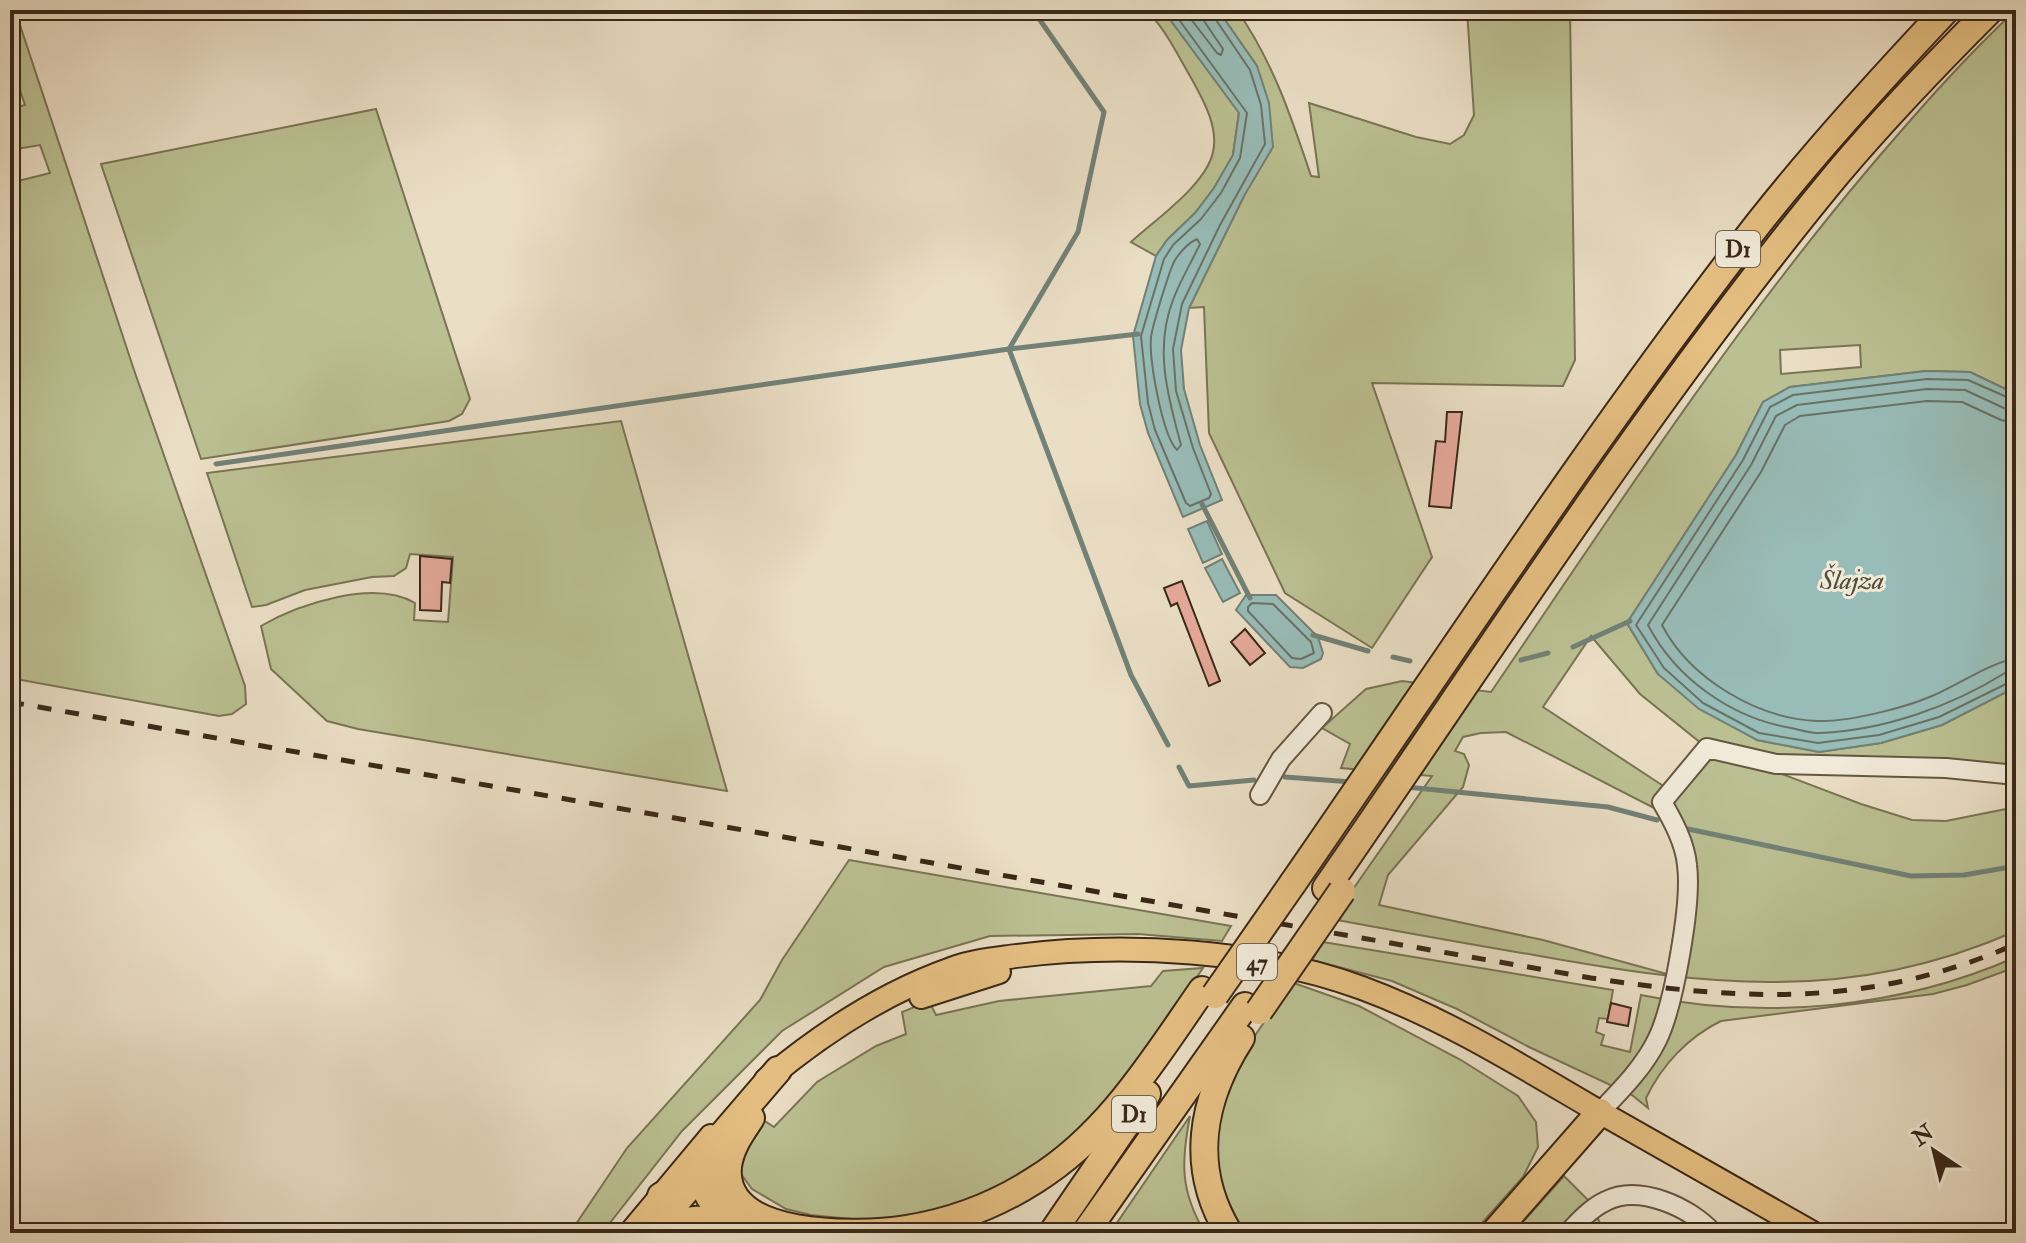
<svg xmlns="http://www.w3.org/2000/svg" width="2026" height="1243" font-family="'IM FELL Double Pica',serif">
<rect width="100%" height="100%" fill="#eadec5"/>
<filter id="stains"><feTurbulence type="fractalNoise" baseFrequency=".0025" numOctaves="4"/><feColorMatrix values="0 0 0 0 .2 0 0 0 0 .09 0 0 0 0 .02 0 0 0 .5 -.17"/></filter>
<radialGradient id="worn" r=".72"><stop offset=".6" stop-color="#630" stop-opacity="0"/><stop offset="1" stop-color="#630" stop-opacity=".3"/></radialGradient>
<g fill="#bbc092" stroke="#7a7454" stroke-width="2" fill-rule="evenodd">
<polygon points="10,10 15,10 134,370 245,686 246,704 232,714 219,716 10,678 10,183 50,173 40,145 10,150 10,109 25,105 10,61"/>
<path d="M1146,10h17l76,102 -6,43 -19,33 -19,25 -28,27 -11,16 -25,-14c25,-23 75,-57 82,-90 6,-26 -11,-54 -23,-76 -13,-22 -25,-48 -44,-66z"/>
<path d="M1218,10h19c36,52 54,106 74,166l8,1 -10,-74 107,34 34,7 14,-9 10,-20 -7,-105h103l5,350 -12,26 -191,-3 60,174 -60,91 -87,-55 -76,-160 -5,-126 -15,1 55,-112 13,-130z"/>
<path d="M2016,10v384l-46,-22 -44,-1 -136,16 -27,15 -27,53 -109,168 31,51 99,66 62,12 62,-9 61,-18 74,-38v95l-115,-11h-127l87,33 51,16 34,1 70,-14v124c-166,73 -309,55 -482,24 -66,-11 -132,-23 -197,-35l14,-28 81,-116 -91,-8 9,-24 -28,-16 44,-39 36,-8 89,11c122,-179 240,-361 380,-526 46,-54 93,-108 145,-156zM1860,345l1,22 -80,7 -1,-24zM1591,636l49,58 62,50 -34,45 -125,-82zM1506,732l154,79 17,36 4,43 -14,84 -124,-34 -164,-35 9,-30 75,-88 6,-22 -5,-11 -9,-3 8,-14 18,-4z"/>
<polygon points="376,109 470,399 462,414 449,421 201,459 101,164"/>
<path d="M621,421l106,370 -369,-62 -31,-8 -56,-52 -10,-43c38,-22 113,-47 154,-23l-1,17 34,2 5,-65 -43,-3 -4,14 -12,8 -22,1 -67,13 -39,15 -14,2 -45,-134z"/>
<polygon points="849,860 1231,926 1222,941 1138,934 990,936 884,967 782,1031 682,1131 602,1233 570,1233 627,1148 760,1000 782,960"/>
<path d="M1323,942l290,48 -5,29 -9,-1 -3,14 8,3 -3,10 29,7 11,-57c124,26 260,13 375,-38v10l-49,18 -34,9 -212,27c-33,16 -59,44 -75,77l2,10 -16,-13 -103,-48 -72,-38 -65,-28 -80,-21z"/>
<polygon points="1203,968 1138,1063 1085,1128 1027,1172 957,1205 881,1222 811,1215 786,1209 752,1189 741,1174 742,1156 763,1120 774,1127 817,1082 876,1046 906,1034 902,1012 929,1001 936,1015 999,1001 1151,986 1163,971"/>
<polygon points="1291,982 1359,1006 1461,1060 1518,1096 1536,1122 1538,1147 1523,1177 1473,1233 1240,1233 1216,1186 1215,1125 1236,1064"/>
<path d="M1190,1116c-9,46 -10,75 15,117h-95z"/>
<polygon points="1564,1176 1589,1201 1601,1225 1590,1233 1513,1233"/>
</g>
<g fill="#98bcb7" stroke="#728177" stroke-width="2">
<polygon points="1163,10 1218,10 1257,66 1269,103 1273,147 1244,196 1189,308 1181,350 1184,389 1200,445 1222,500 1183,517 1148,433 1140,404 1133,336 1156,256 1167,240 1195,213 1214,188 1233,155 1239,113"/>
<polygon points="1926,371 1970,372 2016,394 2016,687 1942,725 1881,743 1819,752 1757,740 1699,709 1658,674 1627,623 1736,455 1763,402 1790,387"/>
<polygon points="1207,521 1222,554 1203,563 1188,529"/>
<polygon points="1222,559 1240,593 1223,602 1205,568"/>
<polygon points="1246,595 1276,595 1318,637 1323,653 1321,659 1303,668 1290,667 1236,610"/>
</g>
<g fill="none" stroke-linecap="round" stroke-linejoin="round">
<g stroke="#697267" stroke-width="2">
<polyline points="1172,10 1247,113 1240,158 1221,193 1201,219 1173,245 1164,259 1141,336 1148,403 1155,430 1186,503 1190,506 1209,498 1211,494 1193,448 1176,391 1173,349 1182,304 1220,225 1265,144 1261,105 1250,70 1214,17 1212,10"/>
<polyline points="1184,10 1217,53 1221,55 1223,49 1204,21 1202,10"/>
<path d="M1197,239l3,5c-9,19 -20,37 -27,56 -19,49 -5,97 8,145l-4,5c-15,-15 -28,-91 -26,-113 2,-13 18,-66 24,-77 6,-9 13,-17 22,-21z"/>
<polyline points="2016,401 1968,380 1927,379 1793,395 1770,407 1743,460 1636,625 1664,668 1703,703 1759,733 1818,743 1879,735 1939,717 2010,682 2016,681"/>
<path d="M2016,411l-10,-2 -41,-19 -38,-1 -130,16 -21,11 -25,49 -103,160c28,54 84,93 143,103 10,2 21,6 30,5 64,-3 131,-27 184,-60l11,-2"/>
<path d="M2016,423l-15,-3 -39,-18 -35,-1 -127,15 -15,9 -24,47 -99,153c28,54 96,94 156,96 31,1 86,-13 114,-25 23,-9 62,-36 84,-37"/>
<polygon points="1252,603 1273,604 1311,642 1314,653 1301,659 1292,658 1248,611 1248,607"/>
</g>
<g stroke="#728177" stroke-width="5">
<polyline points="1033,10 1104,112 1078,232 1009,349 1131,675 1168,745"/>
<polyline points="216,464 1009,349 1138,334"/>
<polyline points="1202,504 1250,598"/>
<polyline points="1313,635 1368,651"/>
<polyline points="1573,647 1630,621"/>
<polyline points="1393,657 1410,661"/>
<polyline points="1521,660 1548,653"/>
<polyline points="1179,767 1189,786 1254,780"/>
<polyline points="1285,777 1352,782"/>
<polyline points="1406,787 1608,807 1657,820"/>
<polyline points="1688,829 1911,876 1964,875 2016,866"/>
</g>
</g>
<g fill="#e5a99b" stroke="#3a2817" stroke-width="2">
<polygon points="1447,412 1462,412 1451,508 1429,506 1436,441 1445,442"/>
<polygon points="420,556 452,559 450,583 442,582 441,611 420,610"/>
<polygon points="1182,581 1220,681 1209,686 1177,603 1171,606 1164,588"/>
<polygon points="1245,629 1265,653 1250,665 1231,642"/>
<polygon points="1611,1003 1631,1008 1628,1026 1607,1022"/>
</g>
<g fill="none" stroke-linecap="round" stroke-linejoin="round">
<defs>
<g id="minor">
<polyline points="1260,795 1281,759 1322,713"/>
<path d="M1600,1112c21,-22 44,-45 57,-72 17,-34 35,-138 30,-175 -2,-22 -14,-44 -25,-63l45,-54 69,16 170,4 70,7"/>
<path d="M1568,1233c11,-12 23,-25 38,-32 33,-17 84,6 107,32"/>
</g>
<g id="major">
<polyline points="921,997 999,972"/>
<path d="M766,1080c55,-46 117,-87 185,-111 21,-8 44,-10 65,-13 110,-14 243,-6 346,32 84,31 159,78 236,123 71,41 143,81 215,122"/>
<polyline points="630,1233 711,1136"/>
<polyline points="652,1233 697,1181"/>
</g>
<g id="highway">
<path d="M1293,883c153,-221 300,-447 465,-659 59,-75 123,-145 188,-214"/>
<path d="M1326,888c166,-239 325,-489 511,-714 48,-57 100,-111 153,-164"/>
<path d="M751,1118c-10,15 -21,30 -23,49 -7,74 132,69 178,62 45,-7 90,-24 129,-49 73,-45 119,-121 167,-190"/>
<path d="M661,1196c21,-12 35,-18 58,-6"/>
<path d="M658,1233c25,-17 52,-18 78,-1"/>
<path d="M741,1233c-25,-25 -54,-50 -29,-86l66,-77"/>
<polyline points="1052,1233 1147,1094"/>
<polyline points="1085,1233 1245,1006"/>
<path d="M1229,1233c-40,-65 -28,-133 12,-195"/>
<polyline points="1494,1233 1600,1112"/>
</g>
</defs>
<use href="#minor" stroke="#665642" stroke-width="22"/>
<use href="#major" stroke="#3a2817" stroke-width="26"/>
<use href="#highway" stroke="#3a2817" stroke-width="30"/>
<use href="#minor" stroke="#f1ead9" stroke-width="18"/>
<use href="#major" stroke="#e5bf82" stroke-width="22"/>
<use href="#highway" stroke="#e5bf82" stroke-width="26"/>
<path stroke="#3a2817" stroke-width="5" stroke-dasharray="14 14" stroke-linecap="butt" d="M10,702l1581,276c154,23 279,30 425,-34"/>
<defs>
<g id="highway-bridge">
<polyline points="1215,995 1293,883"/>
<polyline points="1259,1011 1342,891"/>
</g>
</defs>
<use href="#highway-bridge" stroke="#3a2817" stroke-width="30" stroke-linecap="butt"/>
<use href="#highway-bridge" stroke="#e5bf82" stroke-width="26"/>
</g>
<g text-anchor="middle" stroke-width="6" stroke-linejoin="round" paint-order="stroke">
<g fill="#f1ead9" stroke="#716251" stroke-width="2">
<rect x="1716" y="231" width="44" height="36" rx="6"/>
<rect x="1237" y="944" width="40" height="36" rx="6"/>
<rect x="1112" y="1096" width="44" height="36" rx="6"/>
</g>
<g font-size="22" font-weight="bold" fill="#3a2817">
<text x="1738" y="257">D1</text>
<text x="1257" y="970">47</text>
<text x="1134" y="1122">D1</text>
</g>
<g font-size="26" font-style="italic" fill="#524d3f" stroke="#f1ead9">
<text x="1852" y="589">Šlajza</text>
</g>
</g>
<rect width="2026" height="1243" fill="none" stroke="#eadec5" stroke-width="40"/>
<rect x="12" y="12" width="2002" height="1219" fill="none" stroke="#3a2817" stroke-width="4"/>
<rect x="20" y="20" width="1986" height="1203" fill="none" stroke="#3a2817" stroke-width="2"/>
<g transform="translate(1934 1151) rotate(325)" stroke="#f1ead9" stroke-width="6" paint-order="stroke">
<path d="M0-6L14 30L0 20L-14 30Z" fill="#3a2817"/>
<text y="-12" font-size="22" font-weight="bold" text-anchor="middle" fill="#3a2817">N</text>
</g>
<rect width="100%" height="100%" filter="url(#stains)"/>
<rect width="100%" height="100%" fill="url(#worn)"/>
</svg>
